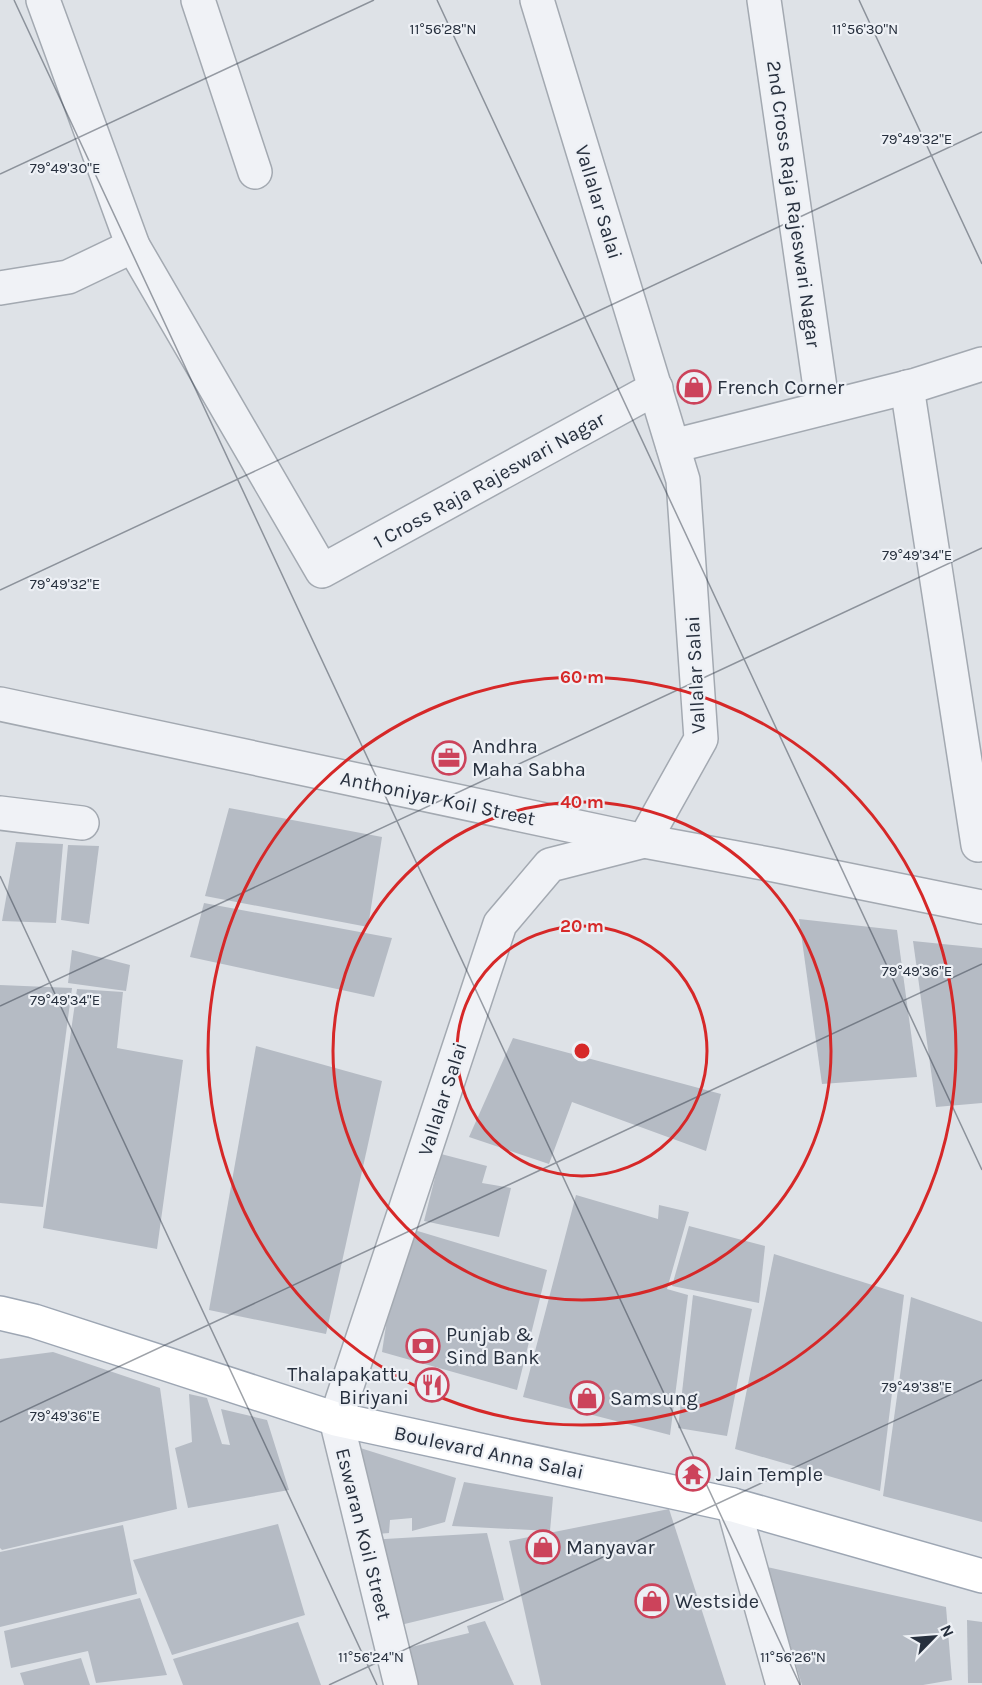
<svg xmlns="http://www.w3.org/2000/svg" width="982" height="1685" font-family="Karla,sans-serif">
<rect width="100%" height="100%" fill="#dee2e7"/>
<g fill="#b5bbc4">
<polygon points="229,808 382,837 368,927 205,896"/>
<polygon points="16,842 63,844 56,923 2,921"/>
<polygon points="68,845 99,846 89,924 61,920"/>
<polygon points="204,903 392,938 374,997 190,957"/>
<polygon points="799,919 897,930 917,1077 822,1084"/>
<polygon points="913,941 982,948 982,1103 936,1107"/>
<polygon points="72,950 130,965 126,991 68,983"/>
<polygon points="0,985 72,988 43,1207 0,1203"/>
<polygon points="77,989 123,992 117,1048 183,1060 157,1249 43,1228"/>
<polygon points="513,1038 721,1094 706,1151 572,1102 549,1164 469,1137"/>
<polygon points="256,1046 382,1081 326,1334 209,1310"/>
<polygon points="441,1154 487,1166 482,1183 511,1188 499,1237 424,1221"/>
<polygon points="576,1195 658,1219 659,1205 689,1212 667,1289 688,1295 670,1435 523,1397"/>
<polygon points="401,1226 547,1270 517,1390 382,1352"/>
<polygon points="689,1226 765,1246 759,1303 672,1286"/>
<polygon points="774,1254 904,1295 880,1491 735,1449"/>
<polygon points="693,1295 752,1309 727,1436 678,1428"/>
<polygon points="911,1297 982,1322 982,1522 883,1496"/>
<polygon points="53,1352 160,1388 177,1509 2,1550 0,1548 0,1359"/>
<polygon points="189,1394 207,1398 222,1444 230,1445 221,1409 267,1420 289,1490 188,1508 175,1448 192,1442"/>
<polygon points="357,1447 456,1478 445,1522 412,1531 412,1518 390,1520 389,1533 364,1535"/>
<polygon points="464,1482 553,1497 550,1531 452,1526"/>
<polygon points="669,1509 726,1685 541,1685 509,1541"/>
<polygon points="278,1524 305,1615 172,1655 133,1560"/>
<polygon points="123,1525 137,1594 0,1627 0,1552"/>
<polygon points="487,1533 504,1600 388,1628 368,1540"/>
<polygon points="767,1567 946,1607 952,1680 923,1685 802,1685"/>
<polygon points="140,1598 167,1675 96,1683 88,1651 11,1668 4,1631"/>
<polygon points="967,1620 982,1622 982,1683 968,1683"/>
<polygon points="485,1621 514,1685 398,1685 403,1649 469,1633 467,1626"/>
<polygon points="298,1622 321,1685 183,1685 173,1659"/>
<polygon points="81,1658 90,1685 24,1685 20,1673"/>
</g>
<g fill="none" stroke-linecap="round" stroke-linejoin="round">
<defs>
<g id="minor">
<polyline points="43,0 133,246 322,571 656,388"/>
<polyline points="198,0 255,172"/>
<polyline points="764,0 823,408"/>
<polyline points="0,288 68,277 133,246"/>
<polyline points="907,387 978,845"/>
<polyline points="673,446 916,385 982,364"/>
<polyline points="0,704 644,841 774,865 982,907"/>
<polyline points="0,813 82,823"/>
<polyline points="733,1505 783,1685"/>
<polyline points="401,1685 336,1419 500,924 550,865 644,841 701,739 683,480 537,0"/>
</g>
<polyline id="major" points="0,1313 34,1321 336,1419 733,1505 982,1576"/>
</defs>
<use href="#minor" stroke="#a3a9b1" stroke-width="36"/>
<use href="#major" stroke="#9da6b3" stroke-width="36"/>
<use href="#minor" stroke="#f0f2f6" stroke-width="33"/>
<use href="#major" stroke="#fff" stroke-width="33"/>
</g>
<path fill="none" stroke="#27303e" stroke-width="1.5" stroke-opacity="0.45" d="M14,0l786,1685M437,0l545,1170M859,0l123,264M0,174l374,-174M0,590l982,-458M0,876l377,809M0,1006l982,-458M0,1422l982,-458M329,1685l653,-305"/>
<g fill="none" stroke="#d62828" stroke-width="3">
<circle cx="582" cy="1051" r="125"/>
<circle cx="582" cy="1051" r="249"/>
<circle cx="582" cy="1051" r="374"/>
</g>
<defs>
<symbol id="shop-ring" viewBox="-11 -11 22 22"><circle r="9.5" fill="#edf0f5" stroke="#cc435b" stroke-width="1.5"/><path d="M-5-2.5h2.3a2.7 3.5 0 0 1 5.4 0H5L5.5 6h-11ZM-1.5-2.5h3a1.5 2.3 0 0 0-3 0Z" fill="#cc435b"/></symbol>
<symbol id="office-ring" viewBox="-11 -11 22 22"><circle r="9.5" fill="#edf0f5" stroke="#cc435b" stroke-width="1.5"/><path d="M-6-3h4V-5.5h4V-3h4V5H-6ZM-1-4.5V-3h2v-1.5ZM-6 0V1H6V0Z" fill="#cc435b"/></symbol>
<symbol id="bank-ring" viewBox="-11 -11 22 22"><circle r="9.5" fill="#edf0f5" stroke="#cc435b" stroke-width="1.5"/><path d="M-6-4H6V4H-6ZM0-2.3a2.3 2.3 0 1 0 0 4.6a2.3 2.3 0 1 0 0-4.6Z" fill="#cc435b"/></symbol>
<symbol id="restaurant-ring" viewBox="-11 -11 22 22"><circle r="9.5" fill="#edf0f5" stroke="#cc435b" stroke-width="1.5"/><path d="M-5-6h1v4h1v-4h1v4h1v-4h1v5L-1.5 .5V6h-2V.5L-5-1ZM5-6V6H3V1.5H1.5Q1.5-4 5-6Z" fill="#cc435b"/></symbol>
<symbol id="temple-ring" viewBox="-11 -11 22 22"><circle r="9.5" fill="#edf0f5" stroke="#cc435b" stroke-width="1.5"/><path d="M0-6L5-2H3V0L6.5 2.5H4V6H1.5V3h-3V6H-4V2.5H-6.5L-3 0V-2H-5Z" fill="#cc435b"/></symbol>
</defs>
<g fill-rule="evenodd">
<use href="#shop-ring" x="675" y="368" width="38" height="38"/>
<use href="#office-ring" x="430" y="739" width="38" height="38"/>
<use href="#bank-ring" x="404" y="1327" width="38" height="38"/>
<use href="#restaurant-ring" x="413" y="1366" width="38" height="38"/>
<use href="#shop-ring" x="568" y="1379" width="38" height="38"/>
<use href="#temple-ring" x="674" y="1455" width="38" height="38"/>
<use href="#shop-ring" x="524" y="1528" width="38" height="38"/>
<use href="#shop-ring" x="633" y="1582" width="38" height="38"/>
</g>
<g text-anchor="middle" stroke-width="4.5" stroke-linejoin="round" paint-order="stroke">
<g font-size="20" fill="#27303e" stroke="#edf0f5">
<text transform="translate(599 202) rotate(73)" y="7">Vallalar Salai</text>
<text transform="translate(794 204) rotate(82)" y="7">2nd Cross Raja Rajeswari Nagar</text>
<text transform="translate(489 480) rotate(-29)" y="7">1 Cross Raja Rajeswari Nagar</text>
<text transform="translate(695 675) rotate(-93)" y="7">Vallalar Salai</text>
<text transform="translate(438 798) rotate(12)" y="7">Anthoniyar Koil Street</text>
<text transform="translate(442 1099) rotate(-72)" y="7">Vallalar Salai</text>
<text transform="translate(489 1452) rotate(12)" y="7">Boulevard Anna Salai</text>
<text transform="translate(364 1534) rotate(76)" y="7">Eswaran Koil Street</text>
</g>
<g font-size="20" fill="#27303e" stroke="#edf0f5" text-anchor="start">
<text x="717" y="394">French Corner</text>
<text x="472" y="753">Andhra<tspan x="472" dy="23">Maha Sabha</tspan></text>
<text x="446" y="1341">Punjab &amp;<tspan x="446" dy="23">Sind Bank</tspan></text>
<text x="409" y="1381" text-anchor="end">Thalapakattu<tspan x="409" dy="23">Biriyani</tspan></text>
<text x="610" y="1405">Samsung</text>
<text x="716" y="1481">Jain Temple</text>
<text x="566" y="1554">Manyavar</text>
<text x="675" y="1608">Westside</text>
</g>
</g>
<g font-size="15" text-anchor="middle" fill="#27303e" stroke="#edf0f5" stroke-width="4.5" stroke-linejoin="round" paint-order="stroke">
<text x="443" y="34">11°56'28"N</text>
<text x="865" y="34">11°56'30"N</text>
<text x="917" y="144">79°49'32"E</text>
<text x="65" y="173">79°49'30"E</text>
<text x="917" y="560">79°49'34"E</text>
<text x="65" y="589">79°49'32"E</text>
<text x="917" y="976">79°49'36"E</text>
<text x="65" y="1005">79°49'34"E</text>
<text x="917" y="1392">79°49'38"E</text>
<text x="65" y="1421">79°49'36"E</text>
<text x="371" y="1662">11°56'24"N</text>
<text x="793" y="1662">11°56'26"N</text>
</g>
<circle cx="582" cy="1051" r="9" fill="#d62828" stroke="#edf0f5" stroke-width="3"/>
<g font-size="18" text-anchor="middle" font-weight="bold" fill="#d62828" stroke="#edf0f5" stroke-width="4.5" stroke-linejoin="round" paint-order="stroke">
<text x="582" y="683">60 m</text>
<text x="582" y="808">40 m</text>
<text x="582" y="932">20 m</text>
</g>
<g transform="translate(934 1637) rotate(65)" stroke="#edf0f5" stroke-width="4.5" paint-order="stroke">
<path d="M0-4.5L10 22L0 15L-10 22Z" fill="#27303e"/>
<text y="-9" font-size="16" font-weight="bold" text-anchor="middle" fill="#27303e">N</text>
</g>
</svg>
